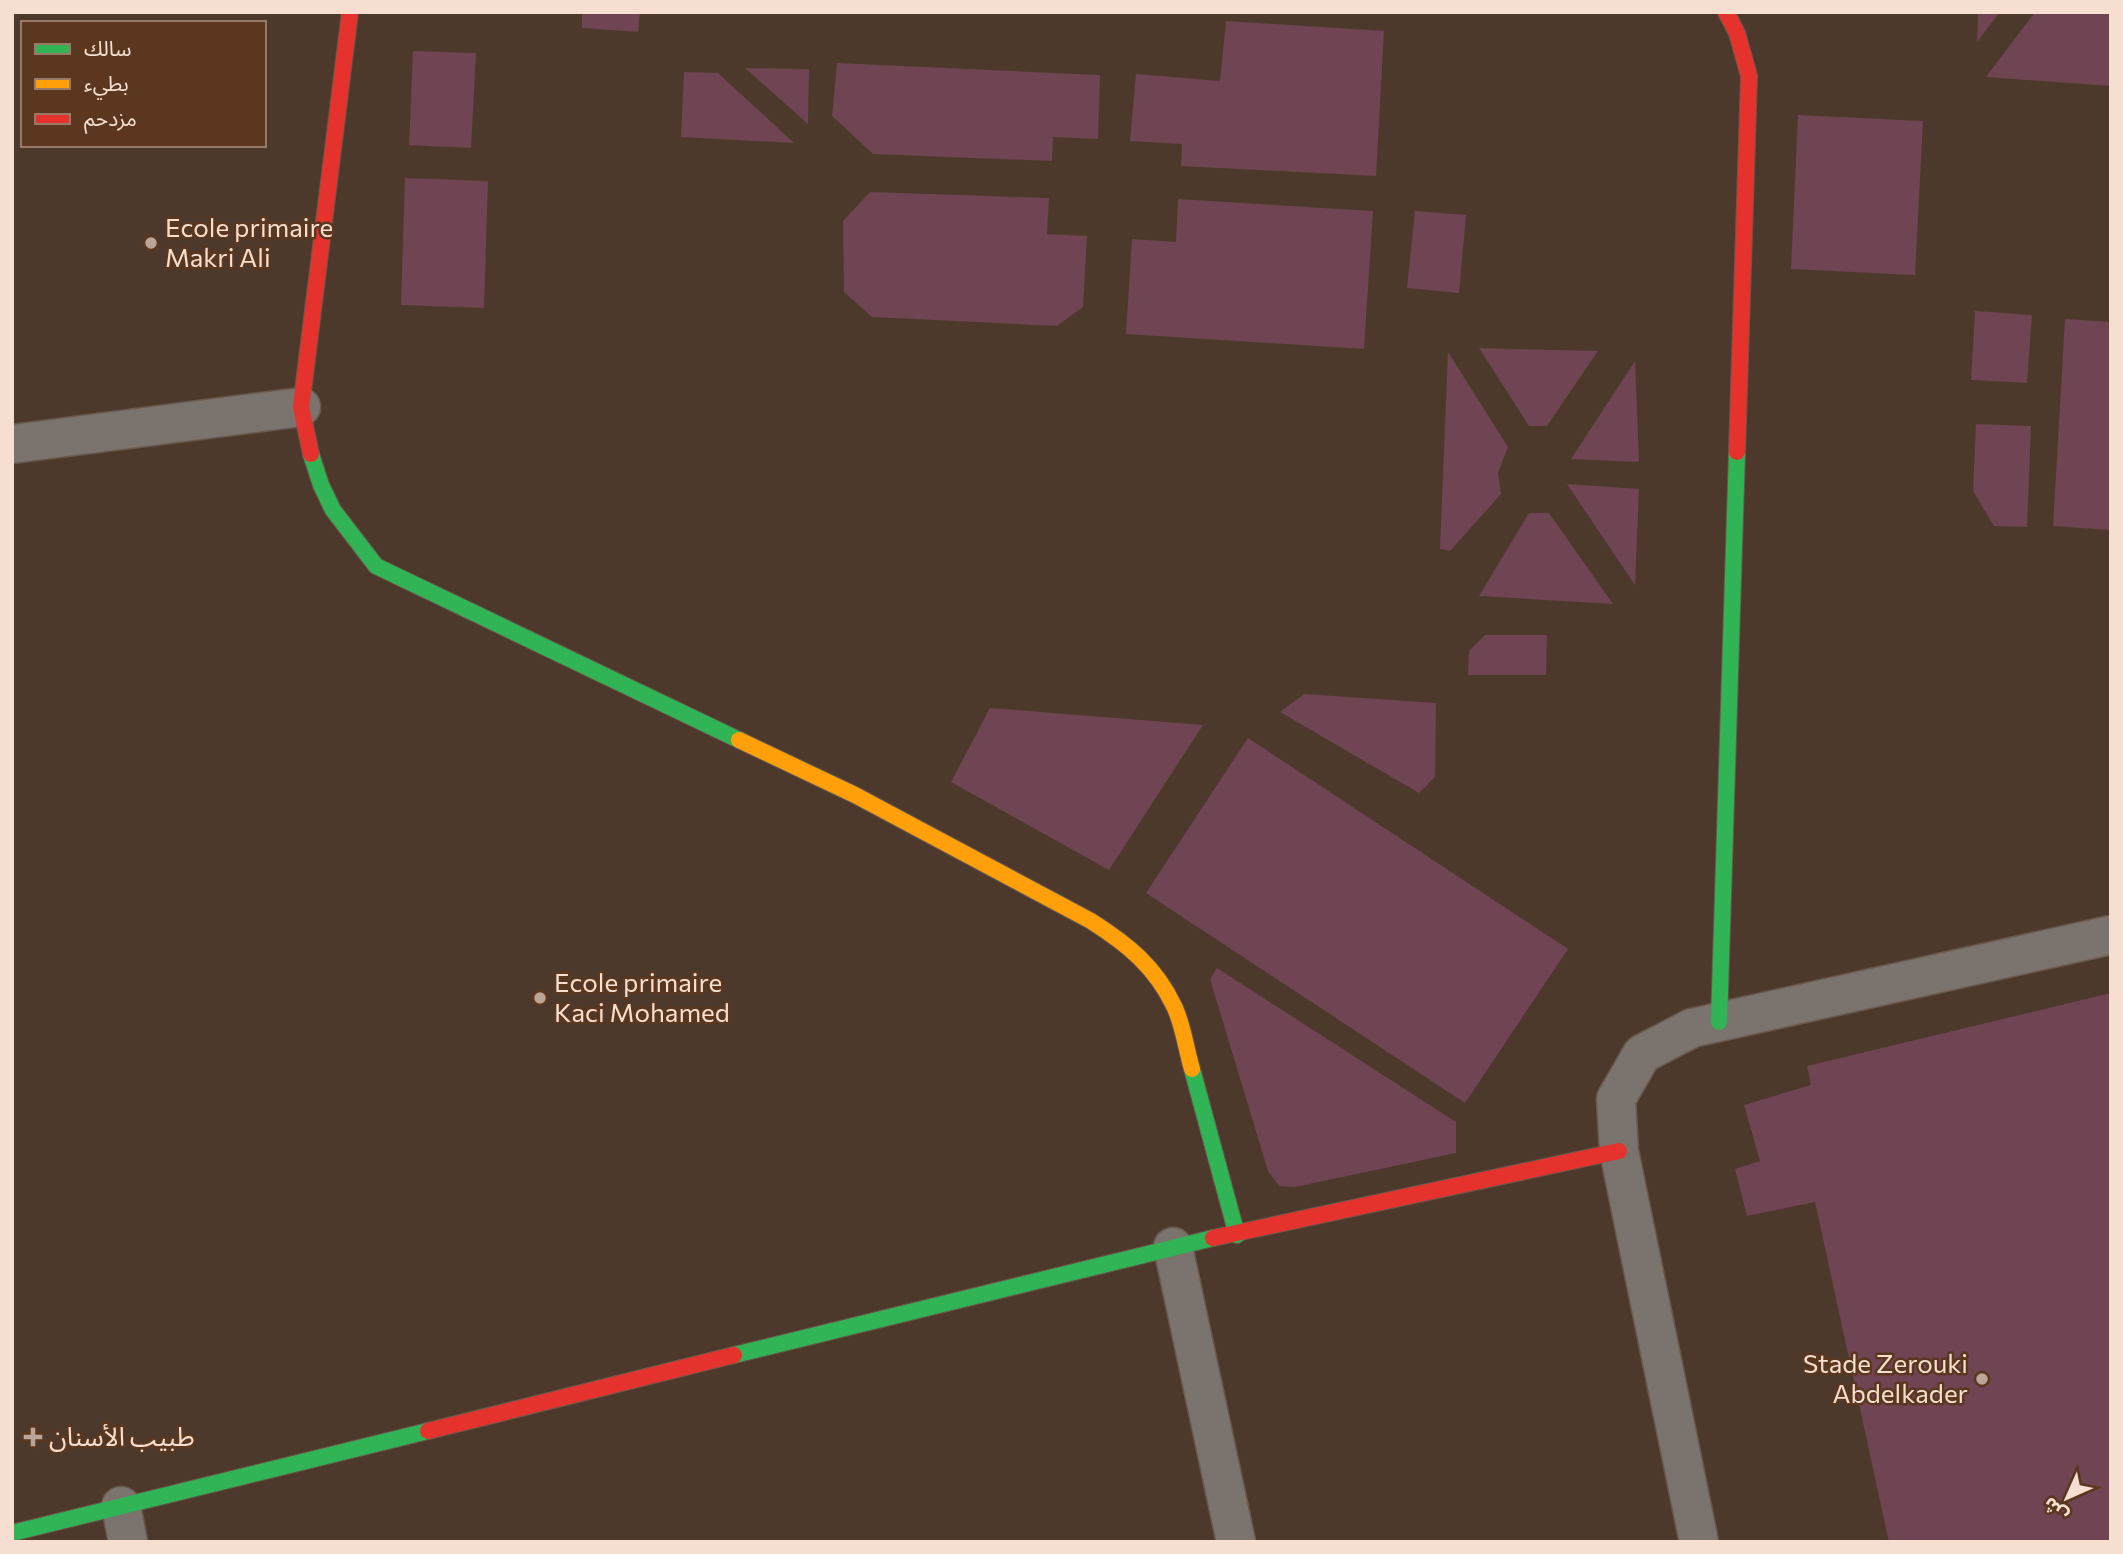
<svg xmlns="http://www.w3.org/2000/svg" width="2123" height="1554" font-family="Commissioner,'Noto Sans Arabic',sans-serif">
<rect width="100%" height="100%" fill="#4c392b"/>
<g fill="#6f4453">
<polygon points="582,12 640,12 638,32 582,28"/>
<polygon points="1978,12 2000,12 1977,42"/>
<polygon points="2035,12 2111,12 2111,86 1986,77"/>
<polygon points="1226,21 1384,31 1376,176 1181,166 1182,144 1130,141 1136,74 1220,81"/>
<polygon points="413,51 476,53 471,148 409,145"/>
<polygon points="837,63 1100,75 1098,139 1053,137 1052,161 873,154 832,116"/>
<polygon points="745,68 809,69 808,124"/>
<polygon points="684,72 718,73 794,143 681,137"/>
<polygon points="1798,115 1923,121 1915,275 1791,269"/>
<polygon points="405,178 488,181 484,308 401,305"/>
<polygon points="870,192 1049,198 1047,234 1087,236 1083,307 1057,326 872,317 844,292 843,221"/>
<polygon points="1178,199 1373,211 1364,349 1126,334 1132,239 1176,242"/>
<polygon points="1415,211 1466,215 1459,293 1407,288"/>
<polygon points="1975,311 2032,315 2027,383 1971,380"/>
<polygon points="2065,319 2111,322 2111,530 2053,526"/>
<polygon points="1479,348 1598,351 1547,426 1529,426"/>
<polygon points="1448,352 1508,447 1498,473 1501,494 1450,551 1440,549"/>
<polygon points="1635,361 1639,462 1571,459"/>
<polygon points="1976,424 2031,426 2027,527 1994,526 1973,491"/>
<polygon points="1567,484 1639,489 1635,585"/>
<polygon points="1529,513 1549,513 1613,604 1479,596"/>
<polygon points="1485,635 1547,635 1546,675 1468,675 1469,651"/>
<polygon points="1304,694 1436,703 1435,777 1419,793 1280,712"/>
<polygon points="990,708 1203,725 1109,870 951,782"/>
<polygon points="1248,738 1568,949 1465,1103 1146,893"/>
<polygon points="1217,968 1456,1122 1456,1153 1295,1187 1279,1186 1268,1171 1210,979"/>
<polygon points="2111,993 2111,1542 1889,1542 1815,1202 1747,1216 1735,1169 1760,1161 1744,1105 1811,1085 1807,1066"/>
</g>
<g fill="none" stroke-linecap="round" stroke-linejoin="round">
<defs>
<g id="street">
<polyline points="12,444 301,407"/>
<polyline points="1173,1247 1236,1542"/>
<polyline points="121,1506 128,1542"/>
<polyline points="1699,1542 1619,1151 1616,1099 1642,1054 1692,1028 2111,935"/>
</g>
<g id="fast">
<polyline points="311,454 321,485 333,510 376,566 739,740"/>
<polyline points="1719,1022 1737,452"/>
<polyline points="1192,1069 1237,1235"/>
<polyline points="734,1355 1213,1238"/>
<polyline points="12,1533 428,1431"/>
</g>
<path id="slow" d="M739,740l116,55 236,126c36,23 64,45 83,85 9,18 12,43 18,63"/>
<g id="jam">
<polyline points="1726,12 1737,33 1749,76 1737,452"/>
<polyline points="311,454 301,407 350,12"/>
<polyline points="1213,1238 1619,1151"/>
<polyline points="428,1431 734,1355"/>
</g>
</defs>
<use href="#street" stroke="#68584b" stroke-width="41"/>
<use href="#fast" stroke="#68584b" stroke-width="18"/>
<use href="#slow" stroke="#68584b" stroke-width="18"/>
<use href="#jam" stroke="#68584b" stroke-width="18"/>
<use href="#street" stroke="#7b736d" stroke-width="38"/>
<use href="#fast" stroke="#30b455" stroke-width="16"/>
<use href="#slow" stroke="#ff9f0a" stroke-width="16"/>
<use href="#jam" stroke="#e5322d" stroke-width="16"/>
</g>
<g fill="#baa597" stroke="#5a371e" stroke-width="2.5">
<circle cx="151" cy="243" r="7"/>
<circle cx="540" cy="998" r="7"/>
<circle cx="1982" cy="1379" r="7"/>
<path d="M29.5 1426.5h7v7h7v7h-7v7h-7v-7h-7v-7h7z"/>
</g>
<g text-anchor="middle" stroke-width="5" stroke-linejoin="round" paint-order="stroke">
<g font-size="26" fill="#f6dfd1" stroke="#5a371e" text-anchor="start">
<text x="165" y="237">Ecole primaire<tspan x="165" dy="30">Makri Ali</tspan></text>
<text x="554" y="992">Ecole primaire<tspan x="554" dy="30">Kaci Mohamed</tspan></text>
<text x="1968" y="1373" text-anchor="end">Stade Zerouki<tspan x="1968" dy="30">Abdelkader</tspan></text>
<text x="49" y="1446">طبيب الأسنان</text>
</g>
</g>
<rect width="2123" height="1554" fill="none" stroke="#f6dfd1" stroke-width="28"/>
<rect x="21" y="21" width="245" height="126" fill="#5a371e" stroke="#987a66" stroke-width="2"/>
<rect x="35" y="44" width="35" height="10" fill="#30b455" stroke="#987a66" stroke-width="2"/>
<text x="84" y="56" font-size="21" fill="#f6dfd1">سالك</text>
<rect x="35" y="79" width="35" height="10" fill="#ff9f0a" stroke="#987a66" stroke-width="2"/>
<text x="84" y="91" font-size="21" fill="#f6dfd1">بطيء</text>
<rect x="35" y="114" width="35" height="10" fill="#e5322d" stroke="#987a66" stroke-width="2"/>
<text x="84" y="126" font-size="21" fill="#f6dfd1">مزدحم</text>
<g transform="translate(2067 1498) rotate(225)" stroke="#5a371e" stroke-width="5" paint-order="stroke">
<path d="M0-5L12 26L0 18L-12 26Z" fill="#f6dfd1"/>
<text y="-10" font-size="19" font-weight="bold" text-anchor="middle" fill="#f6dfd1">ش</text>
</g>
</svg>
